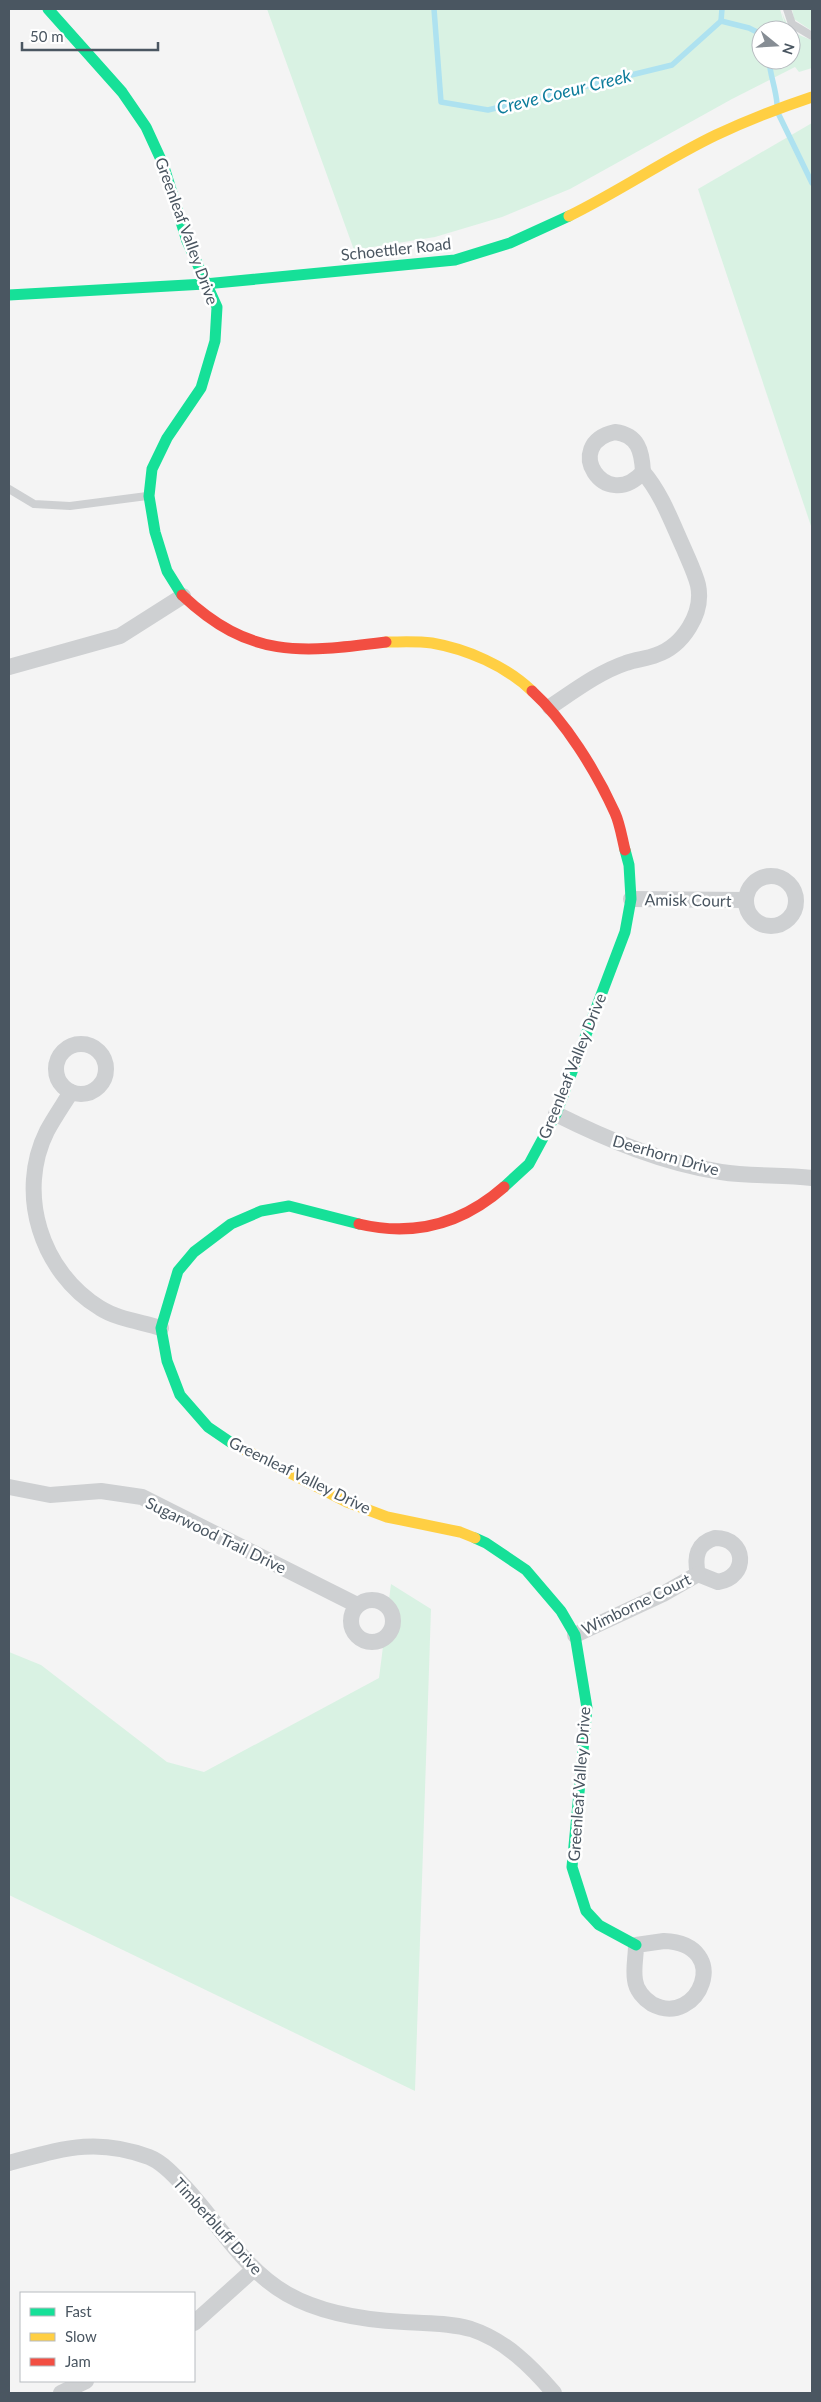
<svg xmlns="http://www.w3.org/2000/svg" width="821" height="2402" font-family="Lato,sans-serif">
<rect width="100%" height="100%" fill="#f4f4f4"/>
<g fill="#d9f2e3">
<path d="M267,9h513l6,21h-25v30h30v-10l2,4 -2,-24h-5l-4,-18c6,18 13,22 30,28v28l-13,4 -4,-5 -63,32 -162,90 -68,28 -67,20 -81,13z"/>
<polygon points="792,9 812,9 812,31 794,19"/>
<polygon points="812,123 812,529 698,189"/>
<polygon points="391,1584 431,1609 415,2091 9,1895 9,1652 41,1665 167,1762 204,1772 379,1678"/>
</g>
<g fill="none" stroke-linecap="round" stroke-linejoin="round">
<g stroke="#aee2f0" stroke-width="5.5">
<polyline points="434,9 441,102 488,110 672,65 721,21 749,28 761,34"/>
<polyline points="721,21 722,9"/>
<path d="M769,60c1,15 7,29 8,44"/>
<polyline points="778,113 812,183"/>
</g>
<g stroke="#ced0d2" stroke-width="8">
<polyline points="787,9 792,24 812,36"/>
<polyline points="9,489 34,504 70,506 147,496"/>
</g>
<g stroke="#ced0d2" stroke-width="16">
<path d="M615,432c23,3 27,19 28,40 -38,42 -82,-28 -28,-40z"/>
<polyline points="9,667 120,636 183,596"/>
<path d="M550,707c24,-16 49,-35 76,-44 10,-4 21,-4 30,-8 27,-9 48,-42 42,-70 -3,-12 -9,-24 -14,-36 -12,-26 -22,-55 -41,-77"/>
<circle cx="771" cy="901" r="25"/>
<polyline points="631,899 745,900"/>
<circle cx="81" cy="1069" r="25"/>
<path d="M71,1092c-8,13 -17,26 -24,39 -31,62 -6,141 53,177 17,11 42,14 61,20"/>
<path d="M556,1114c52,26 107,49 165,58 30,5 61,2 91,6"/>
<polyline points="9,1487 50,1495 101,1491 142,1497 357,1605"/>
<path d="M715,1538c32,0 34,39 3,44l-20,-8c-4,-17 -1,-31 17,-36z"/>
<circle cx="372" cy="1621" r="21"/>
<polyline points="575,1635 663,1594 698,1574"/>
<path d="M664,1941c70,3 35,88 -12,63 -8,-5 -16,-14 -17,-24 -2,-11 1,-23 1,-35z"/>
<path d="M9,2163c53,-14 86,-26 140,-6 13,5 25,18 34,28 35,37 60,84 104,109 35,20 77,26 117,28 22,1 46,1 67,7 34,11 61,38 83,64"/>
<polyline points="194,2323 253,2270"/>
<polyline points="61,2393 86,2381"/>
</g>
<g stroke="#16e098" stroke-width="11">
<polyline points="48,9 122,92 146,127 163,164 187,241 217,307 215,341 201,388 167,438 152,469 149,496 155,532 167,571 182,595"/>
<polyline points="9,295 205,284 455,260 510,243 569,216"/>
<polyline points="504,1187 529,1164 556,1114 625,932 631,899 629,865 625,850"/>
<polyline points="233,1444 208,1427 180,1395 167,1361 161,1328 178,1271 194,1252 231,1224 261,1211 289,1206 359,1224"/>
<polyline points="475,1538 486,1543 526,1570 561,1611 575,1635 587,1708 572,1867 586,1911 599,1925 636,1945"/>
</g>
<g stroke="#ffcf43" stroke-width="11">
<path d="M569,216c51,-25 97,-57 147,-81 32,-15 63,-27 96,-38"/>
<path d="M386,642c15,0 31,-1 46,1 35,6 74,23 100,48"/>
<polyline points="233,1444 347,1502 387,1517 460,1532 475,1538"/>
</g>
<g stroke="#f24e42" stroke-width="11">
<path d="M182,595c68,64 118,58 204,47"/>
<path d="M532,691c33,30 64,80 83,122 5,11 7,25 10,37"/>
<path d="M359,1224c55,13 103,0 145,-37"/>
</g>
</g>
<g text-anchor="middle" stroke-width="5" stroke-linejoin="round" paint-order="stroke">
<g font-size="16" fill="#4a5661" stroke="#fff">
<text transform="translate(187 231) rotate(70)" y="6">Greenleaf Valley Drive</text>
<text transform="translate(396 249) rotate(-6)" y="6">Schoettler Road</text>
<text transform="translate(688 900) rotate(1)" y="6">Amisk Court</text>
<text transform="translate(572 1066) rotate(-68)" y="6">Greenleaf Valley Drive</text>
<text transform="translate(666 1155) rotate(16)" y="6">Deerhorn Drive</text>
<text transform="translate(300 1475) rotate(26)" y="6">Greenleaf Valley Drive</text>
<text transform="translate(216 1535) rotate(26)" y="6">Sugarwood Trail Drive</text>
<text transform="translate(636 1604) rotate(-26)" y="6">Wimborne Court</text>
<text transform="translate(579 1784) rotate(-86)" y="6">Greenleaf Valley Drive</text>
<text transform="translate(218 2226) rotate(48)" y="6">Timberbluff Drive</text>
</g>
<g font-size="18" font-style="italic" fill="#0c7c9b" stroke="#fff">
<text transform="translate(564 92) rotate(-14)" y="6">Creve Coeur Creek</text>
</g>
</g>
<rect width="821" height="2402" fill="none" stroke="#4a5661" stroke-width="20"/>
<rect x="20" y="2292" width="175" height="90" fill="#ffffff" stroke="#b7bbc0"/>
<rect x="30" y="2308" width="25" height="8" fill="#16e098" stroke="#b7bbc0"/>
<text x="65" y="2317" font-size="15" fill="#4a5661">Fast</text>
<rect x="30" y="2333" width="25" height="8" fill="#ffcf43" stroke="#b7bbc0"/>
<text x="65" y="2342" font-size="15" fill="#4a5661">Slow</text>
<rect x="30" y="2358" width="25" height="8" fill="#f24e42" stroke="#b7bbc0"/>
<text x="65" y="2367" font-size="15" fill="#4a5661">Jam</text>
<g transform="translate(776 45) rotate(108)"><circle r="24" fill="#ffffff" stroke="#b7bbc0"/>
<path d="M0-4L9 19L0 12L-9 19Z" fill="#868d94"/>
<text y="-8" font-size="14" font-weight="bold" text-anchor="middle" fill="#4a5661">N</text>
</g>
<path d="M22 42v8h136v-8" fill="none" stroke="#4a5661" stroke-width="2.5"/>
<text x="30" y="42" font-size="15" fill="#4a5661" stroke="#ffffff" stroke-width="4" paint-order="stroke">50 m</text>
</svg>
